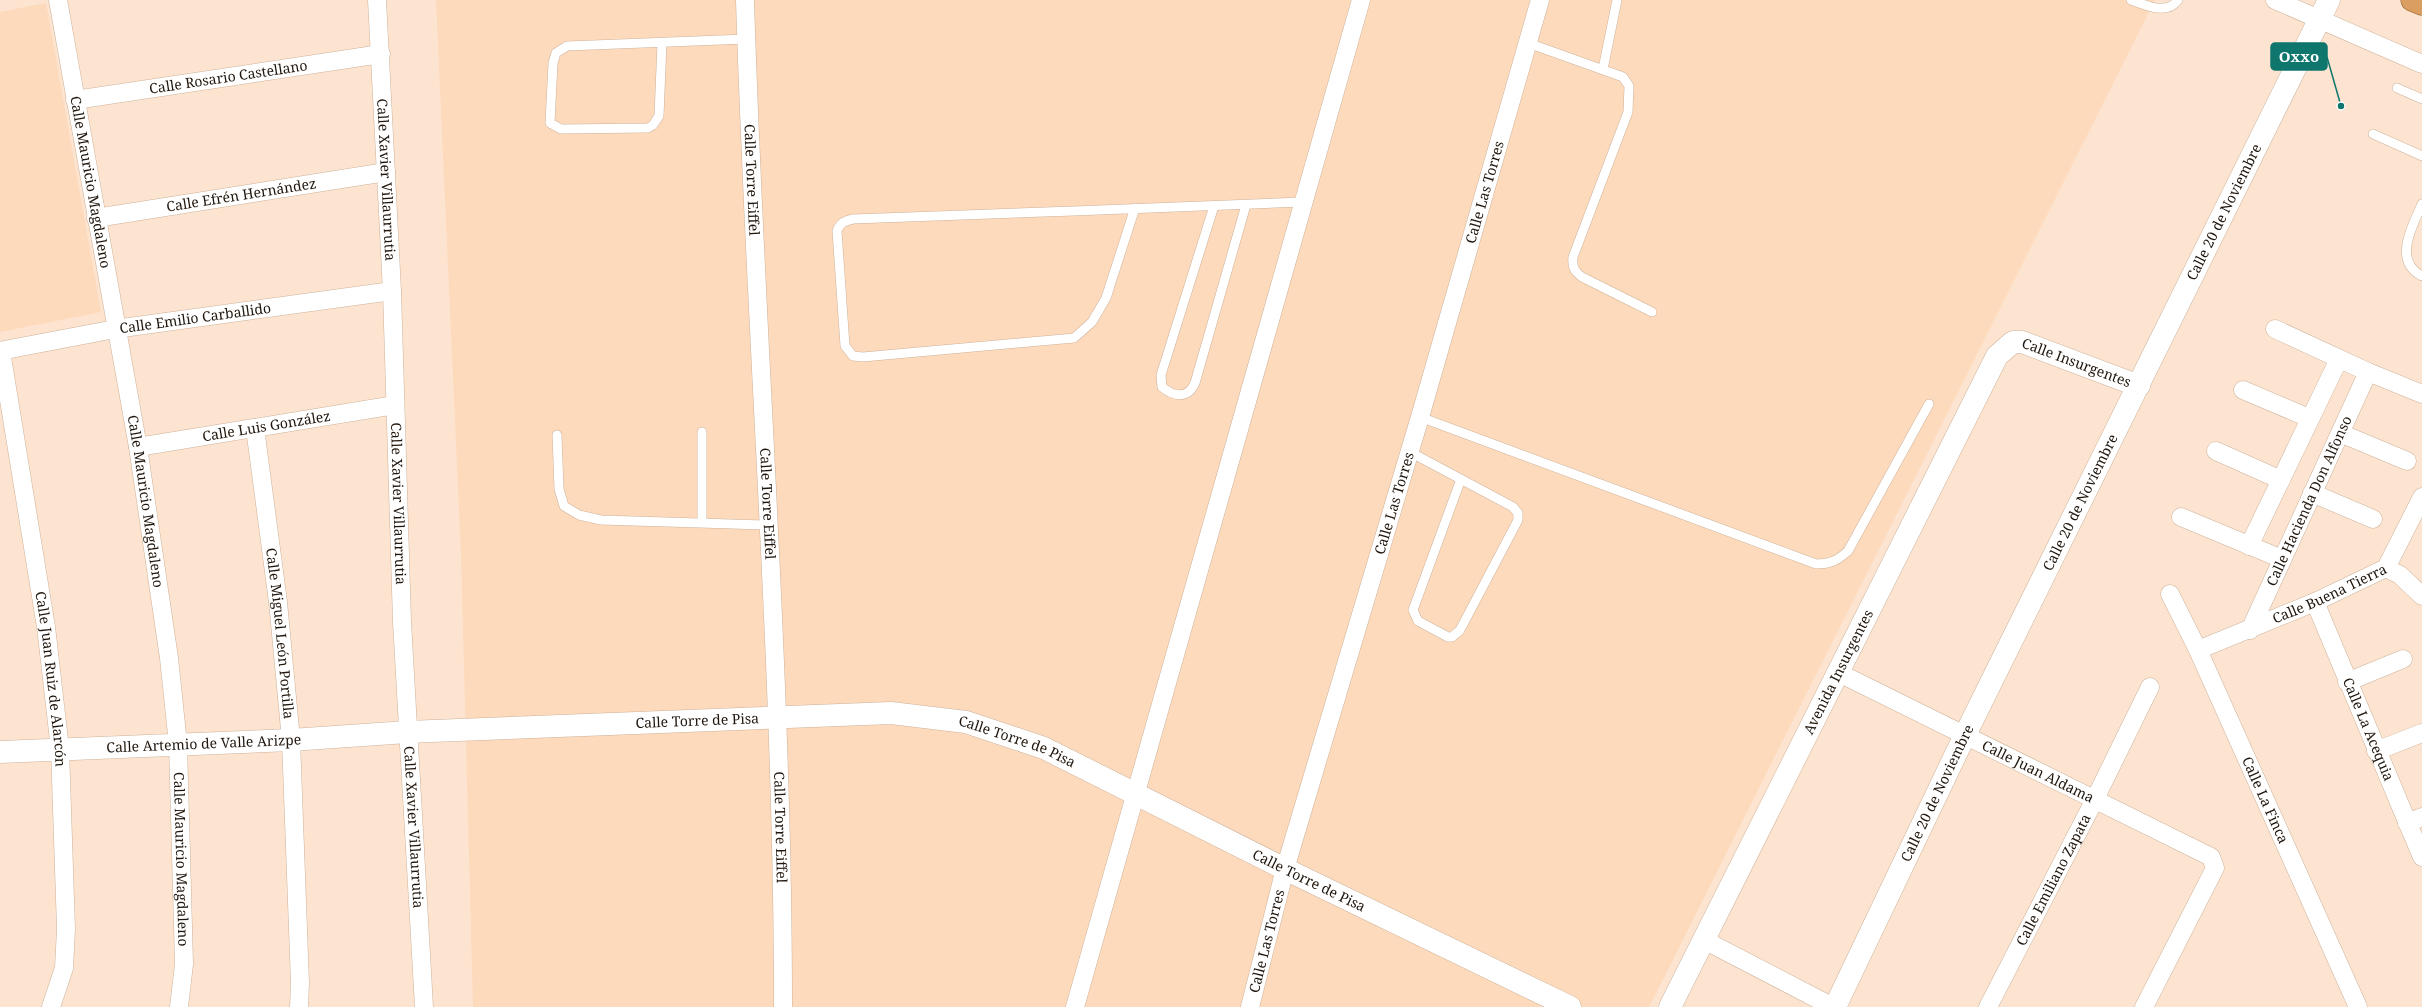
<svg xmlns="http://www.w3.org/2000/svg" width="2422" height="1007" font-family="'Noto Serif',serif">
<rect width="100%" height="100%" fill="#fce4d0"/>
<g fill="#fddabc">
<polygon points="436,0 2155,0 1649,1007 473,1007 461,554"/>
<polygon points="46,3 101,312 0,332 0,12"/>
</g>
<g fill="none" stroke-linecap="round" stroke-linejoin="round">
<defs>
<g id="service">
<path d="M2131,0c15,5 35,16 47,0"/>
<polyline points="662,43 659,116 653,125 648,128 561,129 550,123 553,63 556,53 567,46 746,39"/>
<path d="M1528,43l95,34 6,9 -1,26 -55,145c-1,10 1,14 9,20l70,35"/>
<polyline points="1603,69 1617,0"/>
<polyline points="2397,88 2422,99"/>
<polyline points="2373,134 2422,156"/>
<path d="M2422,204c-9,21 -30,57 0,72"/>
<path d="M1214,206l-53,169 1,12c12,10 26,12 33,-4l51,-178"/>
<path d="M1135,208l-29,90 -14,24 -18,16 -211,19 -10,-1 -8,-10 -8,-115c3,-8 7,-10 16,-12 150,-6 299,-10 449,-17"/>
<path d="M1420,417l396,147c15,0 22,-4 32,-13l81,-147"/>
<polyline points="702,432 702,522"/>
<polyline points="557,435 559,489 564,506 579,515 601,520 768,525"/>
<polyline points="1410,452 1513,507 1518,513 1518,520 1460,630 1452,637 1448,637 1418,621 1413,610 1461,479"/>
</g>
<g id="minor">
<path id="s1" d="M58,0l80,447 31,211 9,86 6,220 -5,43"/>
<path id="s2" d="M377,0l15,291 10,331 22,385"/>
<path id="s3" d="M745,0c10,336 38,671 38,1007"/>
<polyline points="2275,0 2422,64"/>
<path id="s4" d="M75,100l306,-46"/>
<path id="s5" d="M96,218l290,-46"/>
<polyline points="2275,329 2368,372 2422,394"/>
<path id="s6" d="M0,351l115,-22 277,-38"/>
<path id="s7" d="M1,351l45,276 14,122 6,180 -2,39 -13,39"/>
<polyline points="2243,390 2309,418"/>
<path id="s8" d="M255,428l23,174 13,138 9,243 -1,24"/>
<polyline points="2340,433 2407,461"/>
<path id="s9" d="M138,447l257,-42"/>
<polyline points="2216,451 2281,480"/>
<polyline points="2312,493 2373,519"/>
<polyline points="2181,517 2282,559"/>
<polyline points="2249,546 2339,359"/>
<polyline points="2386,568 2400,575 2422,596"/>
<path id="s10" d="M2170,594l28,56 160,357"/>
<path id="s11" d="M2315,602l107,255"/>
<path id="s12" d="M2250,630l118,-258"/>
<path id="s13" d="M2198,650l117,-48 71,-34 36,-71"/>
<path id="s14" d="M1839,673l372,184 4,11 -71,139"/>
<polyline points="2347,682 2403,659"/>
<polyline points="2376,751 2422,733"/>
<polyline points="2407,823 2422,817"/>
<polyline points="1704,940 1833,1007"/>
<polyline points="1075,1007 1361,0"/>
<path id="s15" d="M1250,1007l35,-138 135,-452 120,-417"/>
<path id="s16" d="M1988,1007l107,-208 55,-112"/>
</g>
<g id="tertiary">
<path id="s17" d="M0,752l291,-12 116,-8 484,-19 75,9 78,26 241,121 285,138"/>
<path id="s18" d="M1670,1007l327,-651 16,-14h9l117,44"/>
<path id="s19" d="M1835,1007l130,-272 364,-735"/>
</g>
<polyline id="trunk" points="2412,0 2422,4"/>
</defs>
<use href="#service" stroke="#ceb29a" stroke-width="10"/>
<use href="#minor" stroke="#ceb29a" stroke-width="19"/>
<use href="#tertiary" stroke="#ceb29a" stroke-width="23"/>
<use href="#trunk" stroke="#925e2a" stroke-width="23"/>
<use href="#service" stroke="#fff" stroke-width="9"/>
<use href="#minor" stroke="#fff" stroke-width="18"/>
<use href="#tertiary" stroke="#fff" stroke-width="22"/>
<use href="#trunk" stroke="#da9e60" stroke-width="22"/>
</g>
<g text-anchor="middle" stroke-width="3" stroke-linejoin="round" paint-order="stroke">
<g font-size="14" fill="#20160d" stroke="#fff">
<text dy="5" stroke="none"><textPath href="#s4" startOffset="155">Calle Rosario Castellano</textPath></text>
<text dy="5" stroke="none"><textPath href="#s2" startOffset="180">Calle Xavier Villaurrutia</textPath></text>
<text dy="5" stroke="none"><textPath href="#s3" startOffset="180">Calle Torre Eiffel</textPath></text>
<text dy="5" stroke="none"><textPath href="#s1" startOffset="185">Calle Mauricio Magdaleno</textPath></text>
<text dy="5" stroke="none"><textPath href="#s15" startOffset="848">Calle Las Torres</textPath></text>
<text dy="5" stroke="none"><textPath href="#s5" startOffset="147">Calle Efrén Hernández</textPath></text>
<text dy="5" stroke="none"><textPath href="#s19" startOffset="885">Calle 20 de Noviembre</textPath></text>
<text dy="5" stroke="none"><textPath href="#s6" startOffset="198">Calle Emilio Carballido</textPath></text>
<text dy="5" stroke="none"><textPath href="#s18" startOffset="817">Calle Insurgentes</textPath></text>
<text dy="5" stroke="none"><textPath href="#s9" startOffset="130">Calle Luis González</textPath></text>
<text dy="5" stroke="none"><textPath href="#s1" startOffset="509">Calle Mauricio Magdaleno</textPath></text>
<text dy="5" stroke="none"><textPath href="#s12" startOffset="142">Calle Hacienda Don Alfonso</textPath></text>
<text dy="5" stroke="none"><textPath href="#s3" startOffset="504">Calle Torre Eiffel</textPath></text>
<text dy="5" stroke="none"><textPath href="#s15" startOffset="524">Calle Las Torres</textPath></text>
<text dy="5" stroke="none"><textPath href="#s19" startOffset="561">Calle 20 de Noviembre</textPath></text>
<text dy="5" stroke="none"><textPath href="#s2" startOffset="504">Calle Xavier Villaurrutia</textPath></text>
<text dy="5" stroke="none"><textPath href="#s13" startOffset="143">Calle Buena Tierra</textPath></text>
<text dy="5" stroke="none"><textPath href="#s8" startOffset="207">Calle Miguel León Portilla</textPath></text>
<text dy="5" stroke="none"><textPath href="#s18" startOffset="375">Avenida Insurgentes</textPath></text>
<text dy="5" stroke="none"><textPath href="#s7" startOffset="332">Calle Juan Ruiz de Alarcón</textPath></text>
<text dy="5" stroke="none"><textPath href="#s17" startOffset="698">Calle Torre de Pisa</textPath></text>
<text dy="5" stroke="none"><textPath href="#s11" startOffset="138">Calle La Acequia</textPath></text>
<text dy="5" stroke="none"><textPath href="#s17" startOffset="204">Calle Artemio de Valle Arizpe</textPath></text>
<text dy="5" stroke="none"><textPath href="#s17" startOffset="1022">Calle Torre de Pisa</textPath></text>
<text dy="5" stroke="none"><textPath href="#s14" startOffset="222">Calle Juan Aldama</textPath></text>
<text dy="5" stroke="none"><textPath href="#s19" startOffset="237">Calle 20 de Noviembre</textPath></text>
<text dy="5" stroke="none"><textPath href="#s10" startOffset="227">Calle La Finca</textPath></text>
<text dy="5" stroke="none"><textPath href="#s2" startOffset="828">Calle Xavier Villaurrutia</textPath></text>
<text dy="5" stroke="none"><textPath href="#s3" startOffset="828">Calle Torre Eiffel</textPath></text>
<text dy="5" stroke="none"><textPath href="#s1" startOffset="869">Calle Mauricio Magdaleno</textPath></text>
<text dy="5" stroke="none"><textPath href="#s17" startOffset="1346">Calle Torre de Pisa</textPath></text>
<text dy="5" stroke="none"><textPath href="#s16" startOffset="143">Calle Emiliano Zapata</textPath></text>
<text dy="5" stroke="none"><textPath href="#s15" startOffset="68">Calle Las Torres</textPath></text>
</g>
</g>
<path fill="none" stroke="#0f766e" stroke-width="1.5" d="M2341 106L2327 57"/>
<circle fill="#0f766e" stroke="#fff" stroke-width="1.5" cx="2341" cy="106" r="4"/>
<rect fill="#0f766e" stroke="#0f766e" stroke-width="1.5" x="2271" y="43" width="56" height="27" rx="4"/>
<g font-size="15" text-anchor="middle" font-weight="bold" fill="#fff">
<text x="2299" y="62">Oxxo</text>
</g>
</svg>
